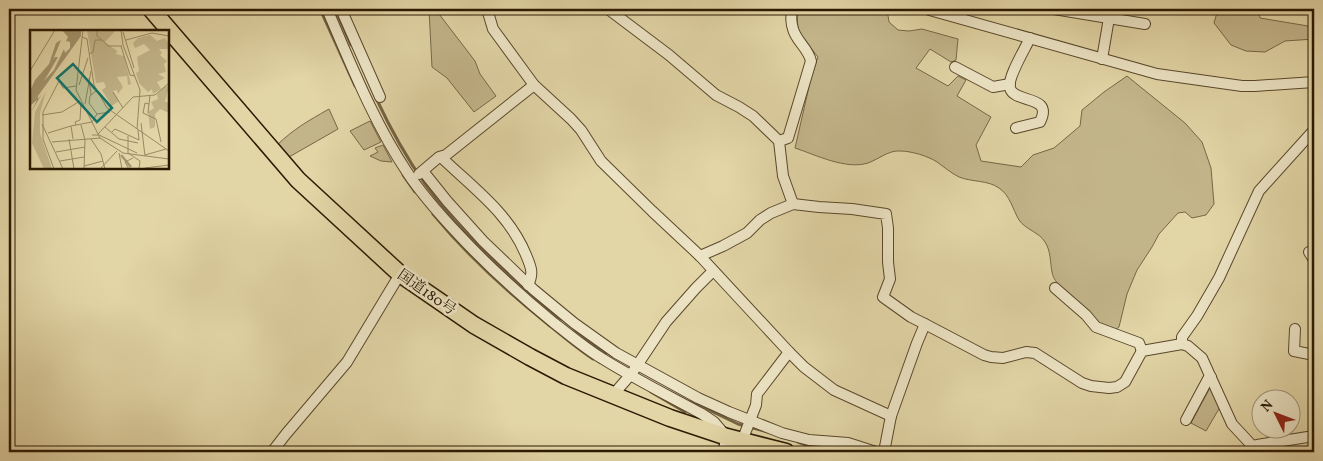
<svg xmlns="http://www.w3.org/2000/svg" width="1323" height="461" font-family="Vollkorn,'Noto Serif JP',serif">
<rect width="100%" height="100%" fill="#e2d5a6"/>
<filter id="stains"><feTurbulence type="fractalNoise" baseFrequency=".004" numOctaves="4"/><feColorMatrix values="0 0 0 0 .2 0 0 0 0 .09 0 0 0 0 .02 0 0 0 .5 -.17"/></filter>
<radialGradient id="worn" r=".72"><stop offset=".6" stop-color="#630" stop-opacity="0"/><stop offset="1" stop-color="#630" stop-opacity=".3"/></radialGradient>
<g fill="#c3b58a" stroke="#786746">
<path d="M797,9h90l2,13 9,8 11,1 13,-2 36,10 -2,21 -5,2 -21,-13 -14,19 32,18 10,-10 8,4 -9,16 34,21 -15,28 5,16 40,6 12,-12 21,-7 26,-22 2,-16 22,-18 23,-16 58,47 17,19 9,26 3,36 -8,11 -14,3 -7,-6 -7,1 -19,21 -7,13 -15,23 -10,24 -8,33 -5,4 -12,-5 -41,-38c-4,-5 -8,-10 -9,-16 -2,-10 -1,-21 -7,-30 -6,-10 -19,-12 -26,-22 -6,-10 -9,-25 -20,-32 -11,-8 -28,-6 -40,-11 -8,-4 -15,-10 -22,-15 -9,-6 -26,-11 -37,-11 -11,-1 -21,8 -32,12 -22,7 -52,-8 -73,-15l16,-70 7,-21 -20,-25z"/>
<polygon points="1218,9 1258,9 1260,18 1314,27 1314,39 1285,41 1265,52 1246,51 1231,45 1214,23"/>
<polygon points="429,10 439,14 475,61 480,74 496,96 474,112 447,78 432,67"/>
<path d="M329,109l9,20 -49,28 -12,-12c18,-17 31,-24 52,-36z"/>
<polygon points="370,121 381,142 364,150 350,131"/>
<polygon points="383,145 392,162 381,161 370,156 378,152 375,148"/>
<polygon points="1212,384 1220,407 1206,431 1191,423"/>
</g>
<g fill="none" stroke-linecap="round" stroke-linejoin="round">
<g stroke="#746343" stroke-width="3">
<polyline points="320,9 355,86"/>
<polyline points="335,9 351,45"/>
<path d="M376,98c14,30 30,59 49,86 37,51 87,96 136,135"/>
<polyline points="403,175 415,192"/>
<path d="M433,214c33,40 71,75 111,107 16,13 32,27 49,38"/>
<polyline points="574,329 594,345 607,353"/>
<polyline points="651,392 685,412"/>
<polyline points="691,400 713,412 738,424 768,432"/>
<polyline points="798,442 806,445 844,450"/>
</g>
<defs>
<g id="minor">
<path d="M327,9c24,55 46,112 80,163 15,23 34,44 53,64 29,31 61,60 94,87 16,12 32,26 49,36 32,20 66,37 99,55l12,8 11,13"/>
<polyline points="341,9 380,97"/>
<polyline points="487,9 493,29 534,85 571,119 581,130 601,161 652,211 700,256 789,352 804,367 834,390 891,416"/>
<polyline points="608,9 669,55 716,95 739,107 753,116 779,141 783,176 793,204"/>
<polyline points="926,9 1157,74 1242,86 1255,86 1314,82"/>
<polyline points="1054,9 1145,24"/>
<polyline points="1102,59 1109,18"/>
<polyline points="955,67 993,87 1010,84"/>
<path d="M1016,128l24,-6c14,-28 -26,-18 -30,-34 -3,-10 15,-39 20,-50"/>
<path d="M779,141l9,-3 23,-77c-3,-13 -15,-20 -18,-32 -2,-6 -2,-14 -1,-20"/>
<path d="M441,157c32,31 68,56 85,98 5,12 8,18 2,30"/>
<polyline points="423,171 447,201 483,241 534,290 574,323 616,353 698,398 729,412 782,433 809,440 848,443 876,452"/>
<polyline points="419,174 439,157 446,155 534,85"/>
<polyline points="1309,252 1314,260"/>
<polyline points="700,256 723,246 747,233 760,220 771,213 793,204 819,207 852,209 886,214 888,228 888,262 890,279 883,297 911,317 925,324 984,355 991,357 1003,358 1026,352 1035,353 1082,383 1091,386 1109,388 1117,387 1125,382 1142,351 1182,344"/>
<polyline points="1055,288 1086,315 1096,327 1139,343 1142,351"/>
<polyline points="1295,329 1294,351 1314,355"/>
<polyline points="613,395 632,373 666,322 696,288 713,271"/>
<polyline points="1186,420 1208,379 1211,377"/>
<polyline points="742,441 756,405 757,394 789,352"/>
<polyline points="1252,447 1257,445 1314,436"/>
<polyline points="272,452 286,434 347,362 400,274"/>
<polyline points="875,452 884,452 891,416 917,343 925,324"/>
<polyline points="884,452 912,452"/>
<polyline points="1258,452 1232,424 1202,358 1188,346 1182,344 1182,337 1197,316 1219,278 1259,191 1314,130"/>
<polyline points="1313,452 1314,449"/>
</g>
<polyline id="tertiary" points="725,452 727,437"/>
<polyline id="trunk" points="151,9 298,180 400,274 474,325 530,357 566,376 670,418 727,437 786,452"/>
</defs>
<use href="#minor" stroke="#5a482b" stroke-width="12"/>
<use href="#tertiary" stroke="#5a482b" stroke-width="15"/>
<use href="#trunk" stroke="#2c1902" stroke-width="19"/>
<use href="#minor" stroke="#ece4c5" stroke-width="10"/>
<use href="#tertiary" stroke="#ece4c5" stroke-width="12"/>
<use href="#trunk" stroke="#e2d5a6" stroke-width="16"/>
</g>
<g text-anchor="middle" stroke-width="5" stroke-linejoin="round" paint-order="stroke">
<g font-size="15" fill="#2c1902" stroke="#ece4c5">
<text transform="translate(427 292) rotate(35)" y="5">国道180号</text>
</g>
</g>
<g transform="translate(30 30)">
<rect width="139" height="139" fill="#e2d5a6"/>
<path d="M57,0l28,1 -10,11 12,9 -1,3 8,2 7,28 -3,1 -1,-9 -10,1 6,10 -5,7 -1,-4 -4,1 6,10 -9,6 7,2 -9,-2 2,-4 -8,-13 4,-3 -2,-5 -8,1zM120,5l7,6 8,-3 4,6v5h-10l3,4 -2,2 7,6 -3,3 2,8 -8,2 7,4 -8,4 4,7 -8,5 -1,-5 -4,3 -9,-9 -3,-10 3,-2 -2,-14 13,-7 -6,-6 -9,4 -2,-5 5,-5zM135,56l4,1 -4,15h4v11l-9,-4 -5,5v13l-5,2 -2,-17 6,-4 -3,-6 7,-3 -1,-5zM16,61l-6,22v20l12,36h-8l-12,-26 3,-31z" fill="#c3b58a"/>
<path d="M32,0h19v6l-43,60v3l4,-5 -11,18 6,-12 -7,6v-15l5,-11 14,-16 7,-21 5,-3 -8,20 2,-3h3l-14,24 10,-11 10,-21 1,4 5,-5v-6l-4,-1 2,-4z" fill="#a4956e"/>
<path fill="none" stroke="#a4956e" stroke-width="2.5" d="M91,125l10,12"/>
<path fill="none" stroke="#998a64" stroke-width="1" d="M53,0l-7,60 24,48 23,15 46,6M91,0l2,15 17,45 -3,39M93,2l11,36M52,7l5,2 7,46 13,23 62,43M72,10l6,6h14M96,10l26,-7 17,3M91,16l9,29 5,1M59,24l4,-2 2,-12h7l-5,-4v-6M0,41l25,-41M59,48l2,17M49,55l9,-27M83,62l10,16M55,74l6,-33M119,74l-4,-1 -2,10 13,6 5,23M118,83l2,-18M67,84l-8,-11 1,-7 7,-6M12,85l20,-3 18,-11M111,93l4,33M12,94l21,45M46,95l-1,-3 5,-2 1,-17M51,95l4,15M75,97l14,12 19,4M82,102l3,-3 24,11 -1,-10M18,103l23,-7M68,104l35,-37 22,-2 14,-12M62,105h7l38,18M98,106v17l12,8 -1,8M39,109l5,30M43,109l-2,-13 21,-4 5,-8 13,-2M61,109l10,15 4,15M22,112l48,-4M26,122l29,-5M89,123l3,16M115,125l21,-6M30,131l24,-4M54,136l19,-5M115,138l24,-3M24,139l-11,-30v-27l16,-31 4,7 13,-2M54,139l1,-29M70,139l17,-18M99,139l-4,-7 8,-4"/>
<path fill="#0f766e" fill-opacity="0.15" stroke="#0f766e" stroke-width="2.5" d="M43,34l39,44 -15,14 -40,-44z"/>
<rect width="139" height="139" fill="none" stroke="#2c1902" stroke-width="2.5"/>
</g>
<rect width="1323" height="461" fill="none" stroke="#e2d5a6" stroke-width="30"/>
<rect x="10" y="10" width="1303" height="441" fill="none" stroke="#2c1902" stroke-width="2.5"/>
<rect x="15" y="15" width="1293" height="431" fill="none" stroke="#2c1902"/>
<g transform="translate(1276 414) rotate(312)"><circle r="24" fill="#ece4c5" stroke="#9f9377"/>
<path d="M0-4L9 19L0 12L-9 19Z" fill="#8f2418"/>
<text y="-8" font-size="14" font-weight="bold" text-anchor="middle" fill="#2c1902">N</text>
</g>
<rect width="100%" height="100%" filter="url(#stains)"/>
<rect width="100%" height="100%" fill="url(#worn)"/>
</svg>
